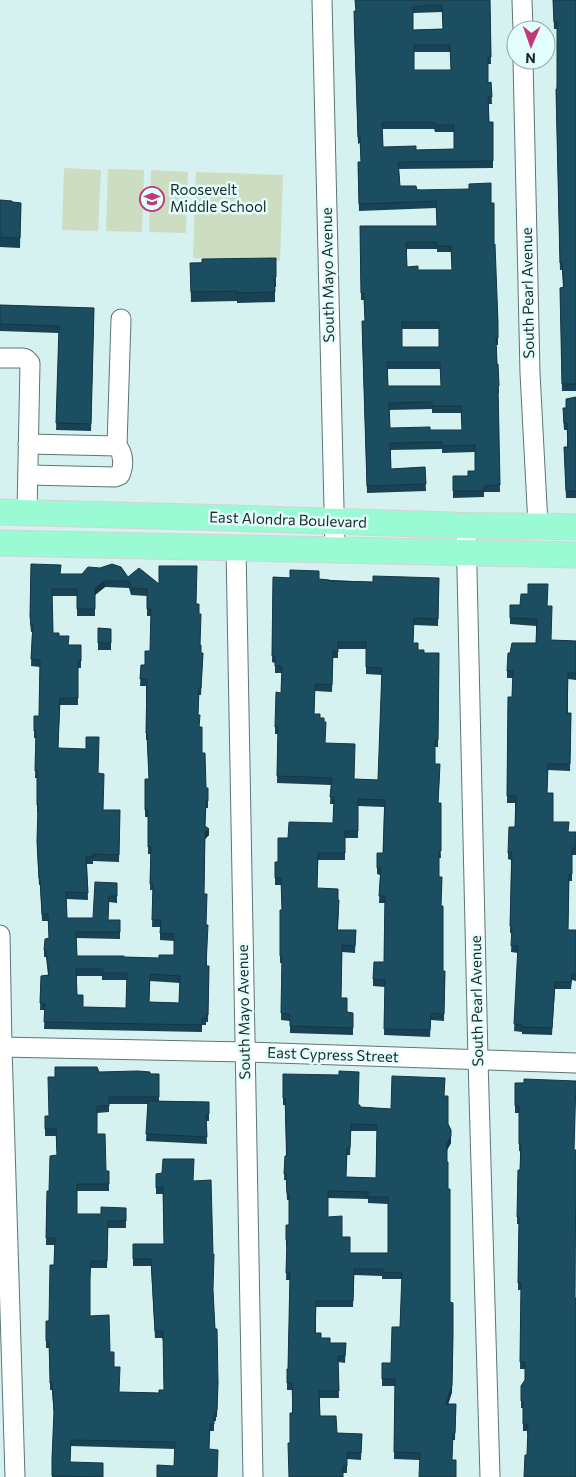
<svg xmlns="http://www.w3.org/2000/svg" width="576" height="1477" font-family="Commissioner,sans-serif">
<rect width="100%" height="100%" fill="#d5f1f0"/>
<g fill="#cdddc1">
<polygon points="64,168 101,170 98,231 62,230"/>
<polygon points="108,169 144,170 142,232 106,231"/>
<polygon points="151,170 188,172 186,233 149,232"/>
<polygon points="196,172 283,175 280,261 193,258"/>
</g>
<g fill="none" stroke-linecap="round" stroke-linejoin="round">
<defs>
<g id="minor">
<polyline points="322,0 335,550"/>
<polyline points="522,0 523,30"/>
<polyline points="523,60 530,373 538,525"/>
<polyline points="0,358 23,358 26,359 30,363 27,513"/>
<polyline points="117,446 121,319"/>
<path d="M28,475l87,2 5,-2c4,-9 4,-21 -3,-29l-89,-2"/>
<polyline points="466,526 478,1060 490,1477"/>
<polyline points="236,548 253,1477"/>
<polyline points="0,935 2,1047 15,1477"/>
<polyline points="0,1047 245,1052 576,1063"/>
</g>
<g id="major">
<path d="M0,512c150,3 301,8 451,13 42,2 83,0 125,2"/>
<polyline points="0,543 576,555"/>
</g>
</defs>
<use href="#minor" stroke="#5c7675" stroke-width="21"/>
<use href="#major" stroke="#d2d4d4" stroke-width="27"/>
<use href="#minor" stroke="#fff" stroke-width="19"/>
<use href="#major" stroke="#9afad3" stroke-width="25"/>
</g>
<g fill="#184354" fill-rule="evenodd">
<path d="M490,0l1,64h-3v19l3,-1 1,22h-3v18h4v46l-94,1 1,17 91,17 7,120v22h-2l1,19h1l1,29h-1l2,99h-16v5l-31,1v-22h15l7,-5v-19l-33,1v-4l-51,1v19l34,-2 1,24 -59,2 -5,-165 3,-7 -1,-17v-4h-3l-1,-74h77l-1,-18 -77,3 -1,-49h3l-1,-19 -2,1 -4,-126 1,-7zM442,12l1,17 -30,1v-17zM414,52h36l1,18h-37zM382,129h52l1,3h19v17l-38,1 -33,-3zM407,249h30v3h14l1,18h-34l-11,-3zM402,329h37v18h-37zM388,369h52l1,17h-53zM432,409v4h29l1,17h-32l-40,-2 -1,-18z"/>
<polygon points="553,0 576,0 576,391 562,391 560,288 563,287 562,270 560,270 556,96 557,83 557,29 554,29"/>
<polygon points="0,200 12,202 21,203 20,248 0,247"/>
<polygon points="276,258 276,287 275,287 275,302 237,303 237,301 191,302 190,263"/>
<polygon points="0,305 94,308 91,431 56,430 59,333 0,331"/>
<polygon points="576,397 576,498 566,498 564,447 567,447 567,430 564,430 563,415 566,408"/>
<path d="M31,564l30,10 67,3 31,7 37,20 4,41 1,8h2l-2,42h-2l-1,20 8,73h2v20h-2l-1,18 4,9 -4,4 -1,55 2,31 1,41h2l-1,56h-2v3h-4v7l-158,-3 1,-19h-5l1,-34 7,-1 -2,-18h-2v-7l5,-12 -1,-17h-6l-2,-36h-1l-2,-37 1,-36h-1v-34h-2l1,-40h-2v-7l5,-15 1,-49 -9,-1 1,-34h-1l-1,-9zM105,587l24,1 2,7 16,1v20h4l-1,35 -5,14h-4l-1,21h6v54h1l2,39 -4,7v31h3v37h3l-1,36h3l-1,37h8v13l14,1v14l-15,3 -82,-2 -1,-18 44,1v-19h-12l1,-18 8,1v-20l-24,35h-26l-1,-19 22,1 -1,-36h6v-3l26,1 1,-52h-17l-5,-36 -40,-26 2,-43h18v-37h3v-23h-12l-10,-9 -6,-3 -1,-37h25v20h18v-21zM77,976h25v4h25l-1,28 -43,-1 -6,-12zM150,981l30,2 -1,20 -30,-1z"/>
<path d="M273,577l100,5 66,-4 -1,48 -24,-1 -1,18 5,7 6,3h15l-1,94h-3v17l5,7 -2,32 3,55h-2v19l2,29 2,65h2l-1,50 -13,-1 -1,17 -46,-2 1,-48 -12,-1v-7l11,-17 1,-59h-6l1,-28 -3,-1v-6l6,-15 1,-46 -26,-1v32h-13v22h-27l-1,28 21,12 1,7 -1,23h18l-1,23 -13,-1 -1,46 6,14 6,1v22l-63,-2v-12l-9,-1 1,-57h-2v-20l2,-33 -1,-25h-6v-23h3l10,-24 45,-15 1,-19h-4l1,-19 -54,-2 1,-49h-3v-7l6,-34 1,-20h-7v-10l-3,-1zM338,649h28v25l16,1 -4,105 -24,-1 -29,-36 -5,-25 -6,-4 1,-23 17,1 1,-34h5z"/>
<polygon points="528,594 547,606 551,640 576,641 576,680 568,679 568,713 571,713 570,771 548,770 547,793 553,822 569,832 576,832 576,855 572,855 572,881 569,881 568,930 576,930 576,981 572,980 571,989 555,989 552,1035 522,1034 522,1032 514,1031 518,953 511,952 512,933 510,933 511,860 508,859 508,853 515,827 515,803 507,803 508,697 512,697 513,678 507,678 507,671 510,653 536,643 536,626 510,624 510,605 520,605"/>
<polygon points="98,628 111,629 111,650 98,650"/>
<polygon points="99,1072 159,1074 159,1101 209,1102 209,1121 206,1121 207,1144 146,1141 148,1104 109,1104 109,1112 97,1113 97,1134 106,1171 109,1171 109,1191 77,1191 77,1214 101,1214 126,1208 126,1228 108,1228 107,1268 91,1268 90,1281 90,1316 110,1352 119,1392 159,1393 164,1390 163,1340 162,1338 155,1338 151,1266 133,1266 133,1244 164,1244 163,1194 156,1194 156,1180 193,1181 213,1293 218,1389 217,1417 216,1417 216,1421 214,1421 214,1431 210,1431 174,1466 175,1449 71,1446 70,1462 103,1477 52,1477 52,1459 54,1415 52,1390 50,1390 50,1385 49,1348 46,1348 46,1321 49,1321 54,1265 55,1245 46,1245 47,1191 49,1191 57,1155 56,1136 45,1136 45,1116 49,1116 55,1077"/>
<path d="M283,1074l75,31 2,2 31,2 53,-13 4,28 3,6v13l-4,7v12l5,230 -4,12h8l-1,36h-2l-33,20 -26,-1 1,-73h-13v-23h9l9,-36 2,-48h-20v-3l-28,-1 -1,32h-37v26l5,5 9,5h16l-1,20 -7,-1 1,36h-19v18l17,17 25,1 -1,26 -14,-1v14h-4l-53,-30 2,-30v-23h-5v-14l1,-7 2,-89h-4l1,-33h-1v-22h3v-25h-2l-1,-20h-2l1,-24h1l-1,-51h-2zM351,1131h26l-1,47 -30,-1 1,-22h3zM328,1198l40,1v4l20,1v49h-38l-8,-16 -14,-20z"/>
<polygon points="576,1081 527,1455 528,1434 527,1434 527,1431 523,1431 523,1408 521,1408 521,1386 525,1380 525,1369 520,1369 521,1290 518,1290 519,1224 517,1224 518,1170 520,1170 520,1151 519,1151 519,1113 515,1113 515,1083"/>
</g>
<g fill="#143745">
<polygon points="105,581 105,587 95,595 95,588"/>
<polygon points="209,829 209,835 205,839 205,832"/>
<polygon points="451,1136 451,1143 447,1150 447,1143"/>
<polygon points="453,1335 452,1392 446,1411 446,1404"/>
</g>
<g fill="#1c4e62" stroke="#143745" fill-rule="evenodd">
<path d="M355,0h135l1,57h-3v26l3,-1 1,15h-4l1,25h4v39l-95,1 2,24h16l1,4 52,-1v-5l22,-1v20h3v41h1l3,79v15h-2l1,26h1l1,22h-1l2,99 -16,1v5h-31v-15h15v-5h7v-26l-33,1v-4l-52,1 1,26 34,-2 1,17 -59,2 -5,-165h3l-1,-24v-4h-3l-1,-67h77l-1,-25 -77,3 -1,-42h3l-1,-25h-2l-4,-126h2zM442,5l1,24 -30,1v-24zM414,45h36l1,25h-37zM382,122h52l1,3h19v24l-38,1v-4l-33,1zM406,242h31v4h14l1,24h-34v-4l-11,1zM402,322h37v25h-37zM387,362h53l1,24h-53zM432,402v4h29l1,24h-32v-3l-40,1 -1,-25z"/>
<polygon points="553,0 576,0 576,384 562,384 560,288 564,287 562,263 560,263 556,89 557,89 557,22 554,22"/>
<polygon points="0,200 12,201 12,202 21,203 20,238 0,237"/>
<polygon points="276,258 276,277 274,277 275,292 237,293 237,291 191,292 190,263 202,263 202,259"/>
<polygon points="0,305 94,308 91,424 56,423 59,326 0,324"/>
<polygon points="576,397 576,491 566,491 564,447 568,447 567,423 564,423 563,408 566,408 566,399"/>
<path d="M31,564l30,1 -1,9h22l6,-7 12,1 12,-4 9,3 7,10 11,-9 20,16v-18h38l-1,38h3v10h2l-1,31h1v8h2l-2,35h-2l-1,27h2l-1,12h3v26h3l1,35h2v13h-2l-1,25 4,3 -4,3 -1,62h3l-1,31h2l-2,41h3l-1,49h-2v3h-4v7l-158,-3 1,-18 -5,-1 1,-27 8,-1 -3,-25h-2l1,-11 4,-1 -1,-24h-6l-2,-36h-1l-2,-37 1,-36h-1v-34h-2l1,-40h-2v-15h5l1,-56 -9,-1 2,-34h-2l-1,-9zM105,581h24l2,7 16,1v20h4l-1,42h-5v14h-4l-1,14h7l-1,54h1l2,46h-4v31h3v37h3l-1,37h3l-1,36h9l-1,13 14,1v21h-15v3l-35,-1v-1h-47l-1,-24h44v-12h-12l1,-24h8v-13l-22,-1 -2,36h-26l-1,-26 22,1 -2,-36h7v-3l26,1 1,-45h-17l1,-36 -6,-1 1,-36h-13v12l-28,-1 2,-50h18v-37h3v-16h-13l1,-9h-10v-3h-6l-1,-44h25v20h18v-21zM76,969h27l-1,4h25l-1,35 -43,-1v-12h-6zM150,974l30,2 -1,27 -30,-1z"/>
<path d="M290,570l29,1v8l10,1v1l44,1v-6l66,2 -1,41 -24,-1 -1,25h5v7h6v3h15l-1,87h-3v24h5l-2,39h3v48h-2v26h3l-1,29h2v65h2l-1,43 -13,-1 -1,17 -46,-1 1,-49 -12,-1 1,-17h10l1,-66h-6l2,-28h-4v-15h6l2,-53 -27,-1v32h-13v22h-27l-1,35 21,1v11h1l-2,30h19l-1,16 -13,-1 -1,53h6v14l6,1v15l-63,-2v-12l-9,-1 1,-57h-2v-46h2l-1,-32h-6v-16h3v-24h10l1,-16 44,1 1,-26h-4l2,-19 -55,-2 1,-49h-3l1,-35 5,1 1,-27h-7v-10h-3l1,-79 17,1zM338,642h28v25l16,1 -4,112 -24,-1 1,-35 -30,-1 1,-21h-2v-4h-4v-4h-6l1,-30 17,1 1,-34 5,1z"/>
<polygon points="528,584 548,584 547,606 552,606 551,640 576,641 576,673 568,673 567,713 571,713 570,764 548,764 547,793 553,793 553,822 569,822 568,832 576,832 576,848 572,848 572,874 569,874 568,930 576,930 576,974 572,974 571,982 555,982 552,1028 522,1027 522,1025 514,1024 518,946 511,946 512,926 510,926 512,853 508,853 509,827 515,827 516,796 507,796 508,697 512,697 513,671 507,671 508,653 510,653 512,643 536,643 537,619 510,618 510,605 520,605 521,594 528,594"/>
<polygon points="98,628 111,629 111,643 98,643"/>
<polygon points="55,1067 97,1067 99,1072 138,1071 150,1072 150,1074 159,1074 159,1097 109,1097 109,1106 97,1106 97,1134 105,1134 106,1171 109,1171 109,1184 77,1184 77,1214 101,1214 101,1207 126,1208 126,1221 108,1221 107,1261 91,1261 90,1274 90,1316 109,1315 110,1352 114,1352 114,1367 120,1367 119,1392 159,1393 159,1390 164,1390 163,1333 162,1331 155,1331 151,1259 133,1259 133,1244 164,1244 163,1187 156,1188 156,1174 162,1173 163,1159 194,1159 193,1181 211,1180 213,1254 214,1254 213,1290 215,1329 217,1329 218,1383 217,1410 216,1410 216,1414 214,1414 214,1424 210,1424 209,1449 218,1450 217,1477 157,1477 157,1465 174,1466 175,1442 71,1440 70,1462 103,1463 103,1477 52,1476 52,1459 54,1411 52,1383 50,1383 50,1378 49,1341 46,1341 46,1321 49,1321 50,1265 54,1265 55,1238 46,1238 47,1191 49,1191 50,1156 57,1155 56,1129 45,1129 45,1116 49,1116 48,1077 55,1077"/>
<path d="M339,1071l20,1 -1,33h2v2l31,2 1,-33 53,2 -1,18h4v28l3,6v6l-4,7v19h1v27h2v113l3,1v32l-1,50 -6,19h10l-1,29h-2l-1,27h4v17h-37l1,-24 -26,-1 1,-73h-13v-16h9l1,-36h8l2,-54 -20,-1 1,-3h-29l-1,32h-37l-1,32h6v5h9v5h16l-1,13h-7l1,35h-20l1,25h16l1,17 25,1 -1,19 -14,-1v14h-4v11h-54l-1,-34h2v-30h3l-1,-30h-5v-14h1l2,-96h-4l1,-33h-1v-15h3v-31l-2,-1 -1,-19h-2l1,-18h2l-2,-58h-2v-24l56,1zM351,1124l26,1 -1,53 -30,-1 1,-29h3zM328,1191l40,1v5h20v56h-38v-16h-8v-21l-14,1z"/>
<polygon points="524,1079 576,1081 574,1150 576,1150 575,1298 576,1298 576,1477 524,1477 525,1455 527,1455 528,1427 527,1427 527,1424 523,1424 523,1401 521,1401 521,1386 525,1380 525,1362 520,1362 521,1283 518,1283 519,1217 517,1217 518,1170 520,1170 521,1144 519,1144 519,1106 515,1106 515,1083 524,1083"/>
<polygon points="148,1101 209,1102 209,1114 206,1114 207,1137 146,1134"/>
</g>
<defs>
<symbol id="school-ring" viewBox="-11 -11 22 22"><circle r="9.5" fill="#e2fefd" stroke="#bf397b" stroke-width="1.5"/><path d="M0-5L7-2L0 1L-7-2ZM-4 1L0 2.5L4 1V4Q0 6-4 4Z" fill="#bf397b"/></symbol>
</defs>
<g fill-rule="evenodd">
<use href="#school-ring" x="138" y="185" width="28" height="28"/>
</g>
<g text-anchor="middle" stroke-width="5" stroke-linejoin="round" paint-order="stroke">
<g font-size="15" fill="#1e2828" stroke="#e2fefd" text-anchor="start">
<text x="170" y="195">Roosevelt<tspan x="170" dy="17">Middle School</tspan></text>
</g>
<g font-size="15" fill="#1e2828" stroke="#e2fefd">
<text transform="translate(328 275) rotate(-91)" y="5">South Mayo Avenue</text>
<text transform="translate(528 293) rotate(-91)" y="5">South Pearl Avenue</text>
<text transform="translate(288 520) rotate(2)" y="5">East Alondra Boulevard</text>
<text transform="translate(477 1001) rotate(-91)" y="5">South Pearl Avenue</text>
<text transform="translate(244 1012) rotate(-91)" y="5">South Mayo Avenue</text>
<text transform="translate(333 1055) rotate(2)" y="5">East Cypress Street</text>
</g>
</g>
<g transform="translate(531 45) rotate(182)"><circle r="24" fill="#e2fefd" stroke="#94a8a8"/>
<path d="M0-4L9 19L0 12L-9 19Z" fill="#bf397b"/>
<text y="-8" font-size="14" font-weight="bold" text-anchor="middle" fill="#1e2828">N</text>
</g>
</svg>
